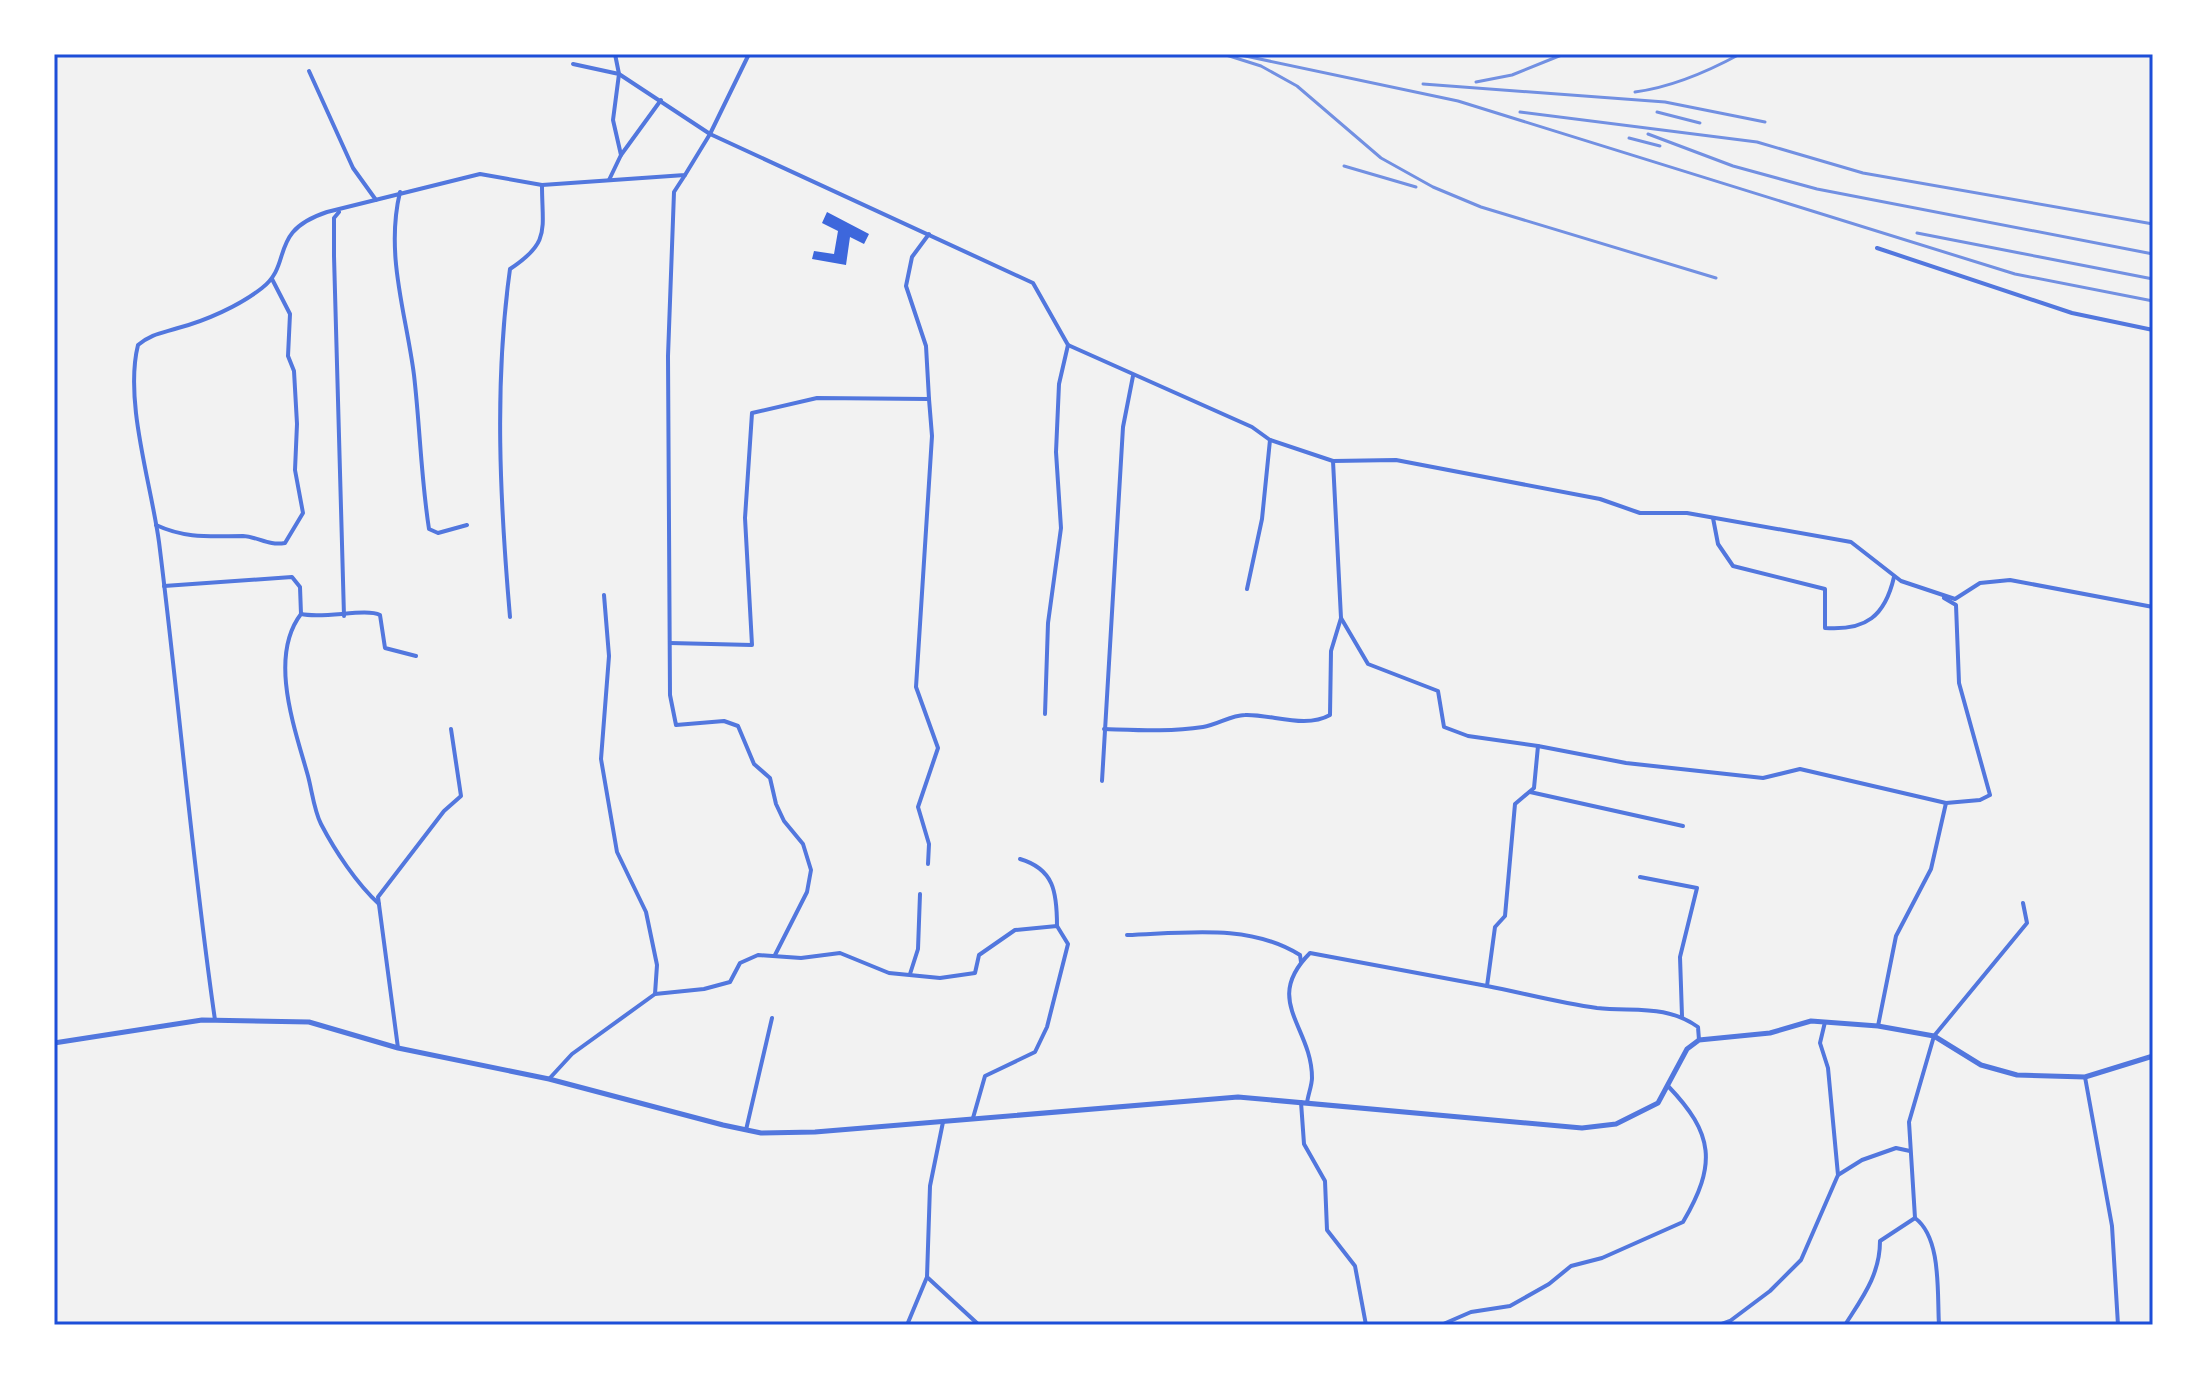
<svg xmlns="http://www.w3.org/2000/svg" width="2207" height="1379" font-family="'Times New Roman',serif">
<rect width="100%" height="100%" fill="#f2f2f2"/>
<polygon fill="#3d67dc" points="827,212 869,234 864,244 850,237 846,265 812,259 814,251 834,254 838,231 822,223"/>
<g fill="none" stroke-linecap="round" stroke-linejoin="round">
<g stroke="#5277de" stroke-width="4">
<polyline points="615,54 619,74 710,134 1033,283 1068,345 1252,427 1270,440 1333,461 1396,460 1600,499 1640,513 1687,513 1851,542 1901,581 1955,599 1980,583 2010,580 2153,607"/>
<polyline points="573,64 619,74 613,120 621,155 609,180"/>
<polyline points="309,71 353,168 376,200"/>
<polyline points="621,155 661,100"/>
<polyline points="685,175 674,192 668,356 670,695 676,725 724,721 738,726 754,764 770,778 776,804 784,821 803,844 811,870 807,892 775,955"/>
<path d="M400,192c-15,63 6,121 14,183 6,52 7,103 15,154l9,4 29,-8"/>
<polyline points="339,212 334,218 334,256 344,616"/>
<polyline points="929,234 912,257 906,286 926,346 929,399"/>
<polyline points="1877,248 2072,313 2153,330"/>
<path d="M1713,518l5,26 15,22 92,23v39c41,3 60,-12 69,-51"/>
<path d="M156,525c30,14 55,11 87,11 16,1 25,10 42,7l18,-30 -8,-43 2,-46 -3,-53 -6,-15 2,-42 -18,-35"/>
<polyline points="164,586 292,577 300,587 301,614"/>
<polyline points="1247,589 1262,519 1270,440"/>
<path d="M510,617c-10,-115 -16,-233 0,-348 41,-27 32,-39 32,-84"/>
<path d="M1341,618l27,46 70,27 6,36 24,9 70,10 -4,42 -19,16 -10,112 -10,11 -8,59c36,7 73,17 110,22 37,4 69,-4 101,19l1,13"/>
<polyline points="670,643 752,645 745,518 752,413 817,398 929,399 932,436 916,687 938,748 918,807 929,844 928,864"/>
<polyline points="1045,714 1048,623 1061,528 1056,452 1059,384 1068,345"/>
<path d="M1104,729c33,1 66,3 99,-2 14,-2 28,-12 42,-12 27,-1 60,14 85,0l1,-64 10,-33 -8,-157"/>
<polyline points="1538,746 1626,763 1763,778 1800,769 1946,803 1980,800 1990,795 1959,683 1956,605 1944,598"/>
<polyline points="1102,781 1123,427 1133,376"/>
<polyline points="1530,792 1683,826"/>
<path d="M1020,859c34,10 37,33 37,67"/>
<polyline points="1640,877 1697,888 1680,957 1682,1016"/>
<path d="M379,904c-22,-20 -44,-53 -58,-80 -7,-14 -9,-33 -13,-48 -13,-47 -40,-119 -7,-162 23,5 65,-6 79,1l5,33 31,8"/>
<path d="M1127,935c58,-2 122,-12 173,20l1,7"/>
<polyline points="910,974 918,949 920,894"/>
<polyline points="655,994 704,989 730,982 740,963 758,955 801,958 840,953 889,973 940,978 975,973 979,955 1015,930 1057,926 1068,944 1047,1027 1035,1052 985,1076 973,1118"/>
<path d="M215,1020c-23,-159 -36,-319 -56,-478 -8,-59 -35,-141 -21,-197 13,-11 24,-12 40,-17 27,-7 61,-22 84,-40 32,-25 5,-56 65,-76l153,-38 62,11 143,-10 25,-41 39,-80"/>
<polyline points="1825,1022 1820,1043 1828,1068 1838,1175"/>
<polyline points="1878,1026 1896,936 1931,869 1946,803"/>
<polyline points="398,1048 378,897 444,811 461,796 451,729"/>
<polyline points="2085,1077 2112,1226 2118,1325"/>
<polyline points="549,1079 572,1054 655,994 657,965 646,912 617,852 601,759 609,656 604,595"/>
<polyline points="1301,1102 1304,1144 1325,1181 1327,1230 1355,1266 1366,1325"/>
<path d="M1307,1103c1,-8 5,-18 5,-25 0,-52 -50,-77 -2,-125l177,33"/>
<polyline points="746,1130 772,1018"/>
<path d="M1915,1218c27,20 22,76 24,107"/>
<polyline points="927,1277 979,1325"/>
<polyline points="907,1325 927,1277 930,1186 943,1122"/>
<path d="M1441,1325l30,-13 39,-6 39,-22 22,-18 31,-8 81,-36c34,-58 31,-88 -15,-136"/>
<polyline points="1719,1325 1730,1321 1770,1291 1801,1260 1838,1175 1862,1160 1896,1148 1910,1151"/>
<path d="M1845,1325c17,-27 35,-50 35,-84l35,-23 -6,-96 25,-86 93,-113 -4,-20"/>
</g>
<polyline stroke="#5277de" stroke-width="5" points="54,1043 202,1020 309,1022 398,1048 549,1079 723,1125 761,1133 815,1132 1238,1097 1582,1128 1616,1124 1658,1103 1687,1049 1699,1040 1770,1033 1811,1021 1878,1026 1934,1036 1981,1065 2017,1075 2085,1077 2153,1056"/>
<g stroke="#7290e2" stroke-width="3">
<polyline points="1223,54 1261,66 1297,86 1381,158 1433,187 1481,207 1716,278"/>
<polyline points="1236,54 1458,101 2015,274 2153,301"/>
<polyline points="1476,82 1512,75 1564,54"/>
<polyline points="1423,84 1665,102 1765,122"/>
<path d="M1635,92c38,-5 72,-20 105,-38"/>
<polyline points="1520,112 1757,142 1863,173 2153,224"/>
<polyline points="1657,112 1700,123"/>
<polyline points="1648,134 1733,166 1817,189 2153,254"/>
<polyline points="1629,138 1660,146"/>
<polyline points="1344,166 1416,187"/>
<polyline points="1917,233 2153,279"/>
</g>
</g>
<rect width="2207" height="1379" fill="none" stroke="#ffffff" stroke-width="112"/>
<rect x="56" y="56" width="2095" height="1267" fill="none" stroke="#1d4ed8" stroke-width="3"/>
</svg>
